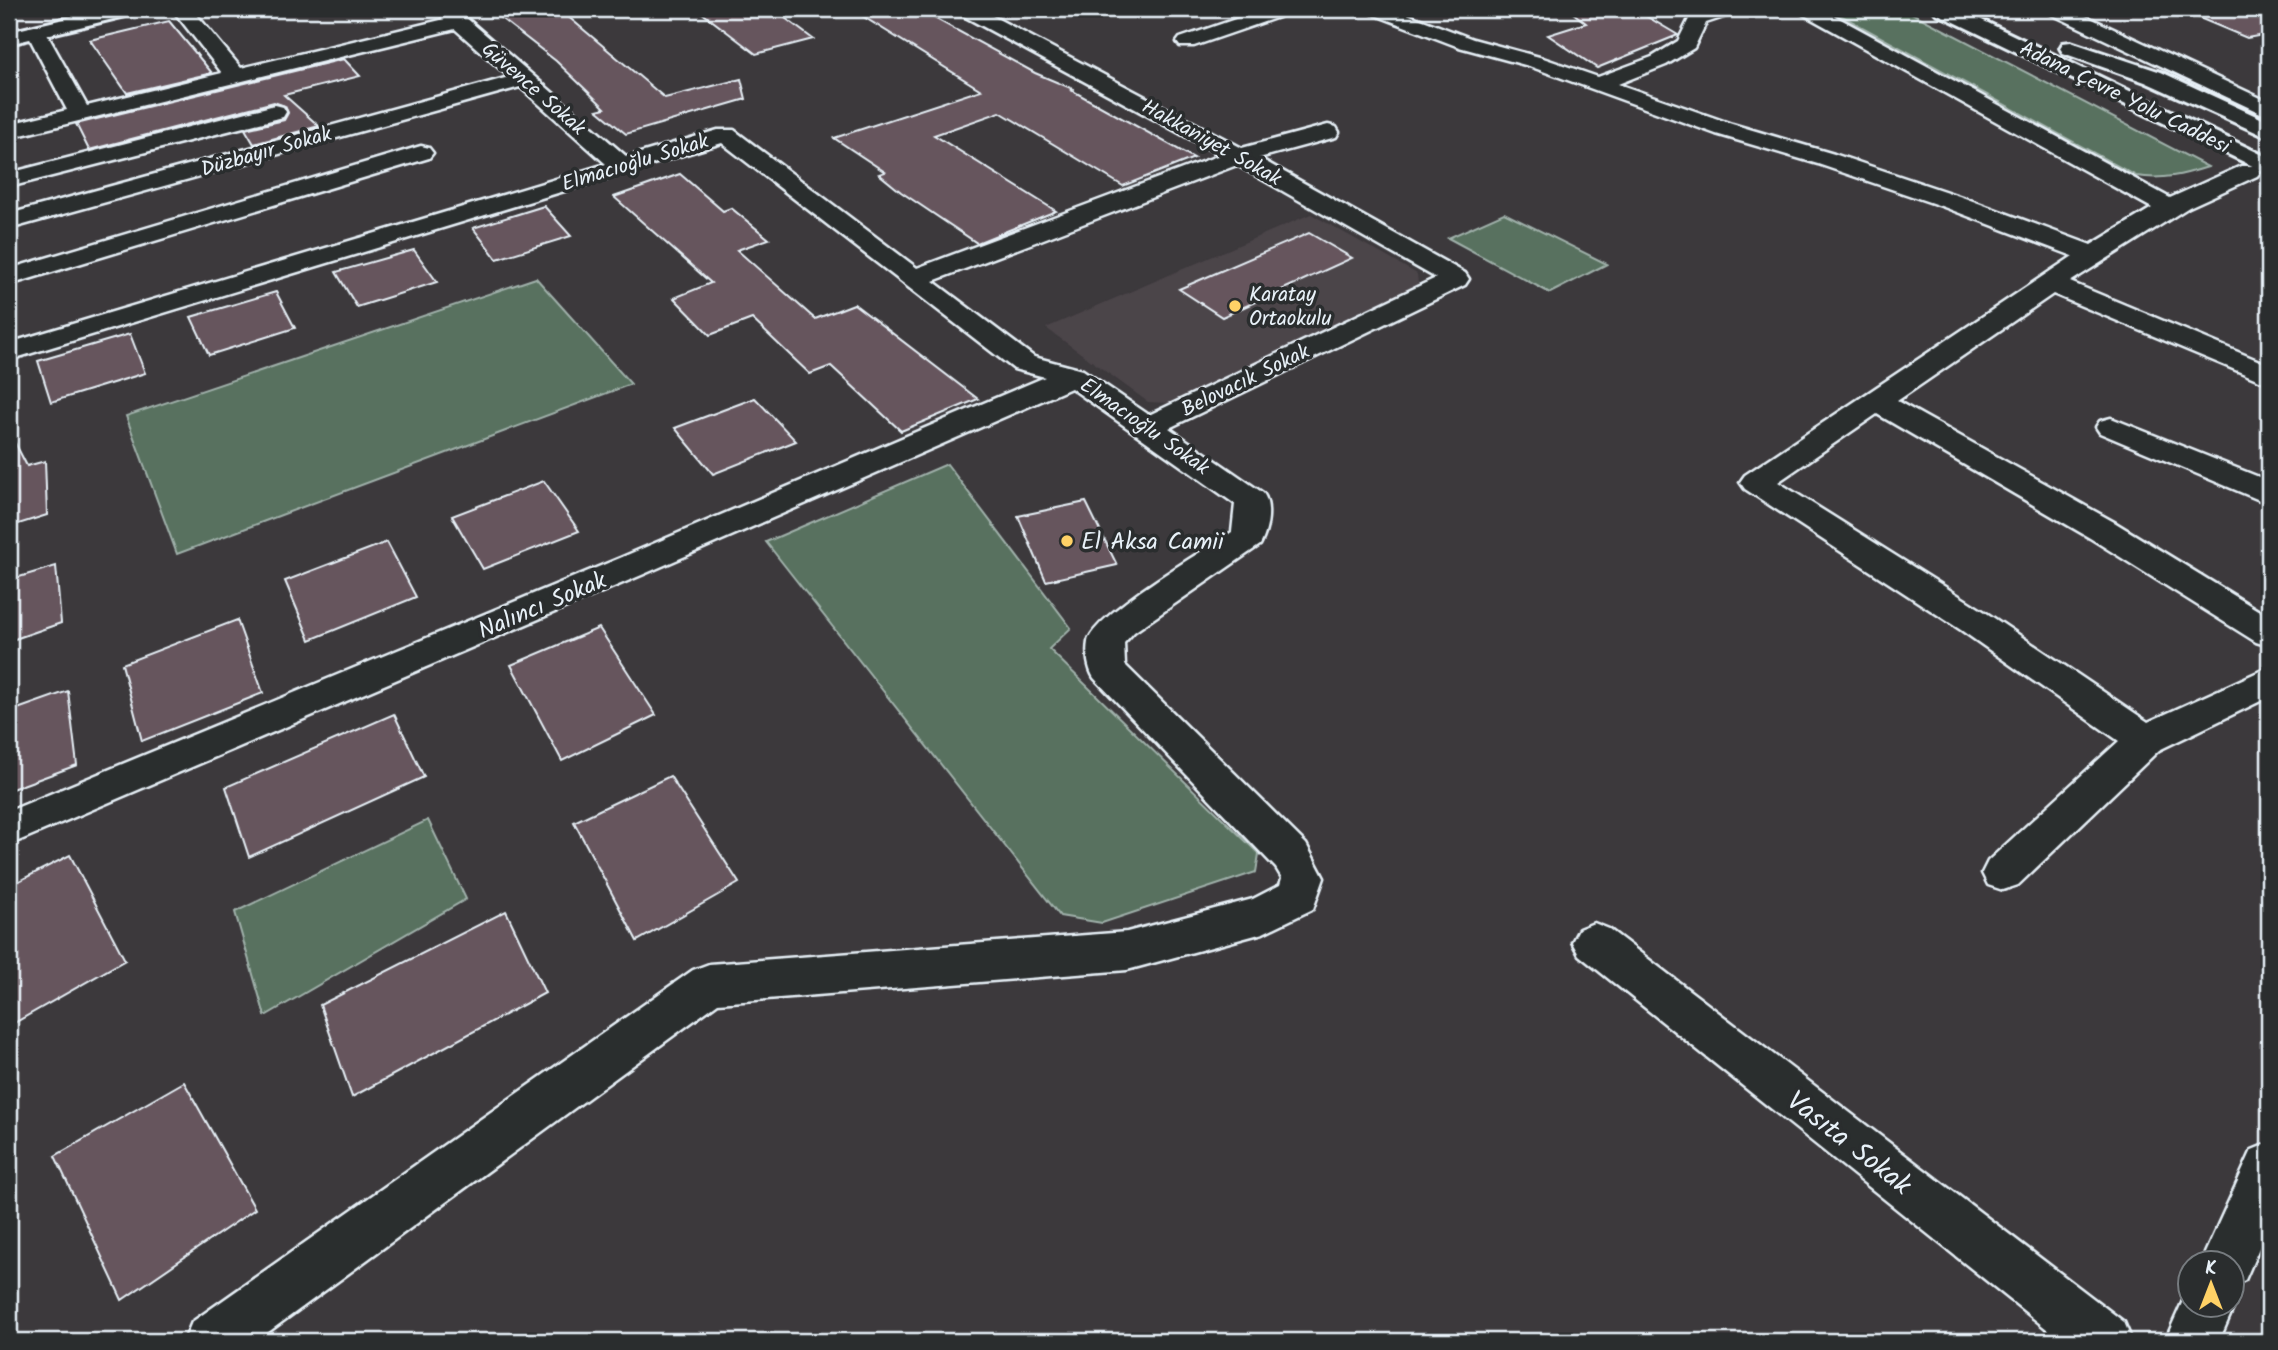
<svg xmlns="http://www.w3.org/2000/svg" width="2278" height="1350" font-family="Kalam,sans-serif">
<rect width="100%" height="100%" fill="#3c393c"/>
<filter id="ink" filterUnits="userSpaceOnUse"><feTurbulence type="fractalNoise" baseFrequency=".0143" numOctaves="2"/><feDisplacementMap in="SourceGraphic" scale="14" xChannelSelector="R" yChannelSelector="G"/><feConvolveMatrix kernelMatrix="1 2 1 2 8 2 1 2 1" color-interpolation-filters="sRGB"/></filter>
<g filter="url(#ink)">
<polygon fill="#4c454a" points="1311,214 1417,274 1418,285 1169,403 1148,402 1046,328"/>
<g fill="#58715e" stroke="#a0b1ab" stroke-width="2">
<path d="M1829,9h75l304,158c-25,8 -45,13 -72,9z"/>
<polygon points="1504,213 1607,264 1550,293 1448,238"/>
<polygon points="536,278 631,384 177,554 126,416"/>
<polygon points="947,464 1071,628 1049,649 1259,854 1256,872 1102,923 1060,916 766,542"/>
<polygon points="428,820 466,899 265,1016 235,912"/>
</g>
<g fill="#66555d" stroke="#e8f1f8" stroke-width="2">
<polygon points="489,9 559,9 665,98 741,79 746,99 626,134 597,110 605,108 556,61"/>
<polygon points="697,9 773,9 813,39 756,54"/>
<polygon points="851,9 918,9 1035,73 1073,89 1071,90 1194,158 1123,186 1000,112 934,135 1056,211 977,243 901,192 879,174 885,172 834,138 981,90"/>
<polygon points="1568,9 1634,9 1678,35 1597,68 1548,35 1586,23"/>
<polygon points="2178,9 2269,9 2269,34 2247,38"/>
<polygon points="169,21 212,73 127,93 90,40"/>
<polygon points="344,59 360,76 284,95 319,126 254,144 245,129 284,120 288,113 285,106 274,102 89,150 76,124"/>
<polygon points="680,174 723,211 731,208 769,239 737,250 815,319 854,304 978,399 901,431 831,366 810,374 752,319 710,335 674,298 711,283 614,197"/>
<polygon points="544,206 571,236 497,259 473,228"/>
<polygon points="1309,233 1352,258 1222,317 1179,289"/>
<polygon points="414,250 437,282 357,307 336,272"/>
<polygon points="276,292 295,328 209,355 191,317"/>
<polygon points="130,334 145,373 51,402 38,361"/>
<polygon points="755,398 796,441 713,474 675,428"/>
<polygon points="9,431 27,466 45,461 47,515 9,527"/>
<polygon points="544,481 579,531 483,569 452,516"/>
<polygon points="1086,502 1117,565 1046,581 1018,516"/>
<polygon points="387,542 416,597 310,640 285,581"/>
<polygon points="56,566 61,623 9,641 9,580"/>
<polygon points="237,620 263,693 142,741 122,664"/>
<polygon points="599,628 656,715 562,761 511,665"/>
<polygon points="68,691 77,765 9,790 9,712"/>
<polygon points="394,714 424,777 249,857 226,787"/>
<polygon points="670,776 739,883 637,941 574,822"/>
<polygon points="70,855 125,960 9,1026 9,886"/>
<polygon points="506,911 545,993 352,1097 320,1005"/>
<polygon points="184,1082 255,1209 122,1300 55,1156"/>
</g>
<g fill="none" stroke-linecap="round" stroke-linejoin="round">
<defs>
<g id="street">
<path d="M172,9h20l49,59 204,-49 -10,-10h21l171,148 91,-27h16l183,138 303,-113 -262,-142 -3,-4h24l263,139 86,-23 8,2 3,5 -3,5 -77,21 206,115 4,6 -4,6 -296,143 94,65c9,12 5,39 -3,52l-126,87 -10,11 1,22 181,179 18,34 -11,31 -50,24 -136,37 -409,33 -462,338h-72l8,-19 501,-352 16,-6 418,-32 126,-33 27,-14 2,-7 -6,-10 -182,-190c-6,-10 -8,-24 -6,-36 5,-27 117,-92 144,-110l3,-28 -164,-116 -427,186 -635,271v-34l611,-253 425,-181 -31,-8 -292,-226 -713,217v-17l597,-179 -86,-77 -511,142v-15l500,-137 -54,-48 -446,109v-14l58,-14 -41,-79 3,-4h14l44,79 135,-33zM1237,165l199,113 -287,137 -66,-45 -49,-13 -101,-76z"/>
<polygon points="1265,9 1293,9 1290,13 1194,46 1180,46 1177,42 1180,38"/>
<polygon points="1367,9 1394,9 1473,39 1543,58 1598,77 1652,57 1678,41 1691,15 1710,9 1739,9 1736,13 1706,23 1694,48 1666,65 1618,84 1732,124 1834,154 1962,197 2091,245 2152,208 1801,13 1798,9 1822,9 2170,198 2241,166 2257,166 2261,171 2257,176 2189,207 2070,282 2269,365 2269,384 2053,294 1897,401 2114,522 2269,617 2269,646 2256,642 2090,538 1877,414 1778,482 1985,612 2148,722 2269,667 2269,697 2159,750 2018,885 2003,890 1988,885 1982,873 1988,861 2119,741 1961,630 1745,489 1740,482 1745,475 2073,256 1944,207 1818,164 1716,134 1529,66 1459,47 1370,13"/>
<polygon points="2046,9 2071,9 2269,102 2269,117 2049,13"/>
<polygon points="275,105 283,107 286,112 283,117 9,187 9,173"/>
<polygon points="421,146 429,148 433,153 429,158 9,285 9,269"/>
<polygon points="2111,418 2269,481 2269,504 2100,433 2096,427 2100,421"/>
<polygon points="1594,923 1609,929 2124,1322 2132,1341 2062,1341 1579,955 1572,942 1579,929"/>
<polygon points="2269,1143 2269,1225 2245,1280 2232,1286 2232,1262 2201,1262 2252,1150"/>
<polygon points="2190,1285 2190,1304 2232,1304 2232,1299 2235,1304 2219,1341 2165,1341"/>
</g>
<polygon id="secondary" points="106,9 141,9 138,13 9,44 9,32"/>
<g id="highway">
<polygon points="1933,9 1959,9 2269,158 2269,174 1936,13"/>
<polygon points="2071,42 2161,72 2269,122 2269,138 2145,82 2063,53 2060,48 2063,43"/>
</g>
</defs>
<use href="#street" stroke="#e8f1f8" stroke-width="5"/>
<use href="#secondary" stroke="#e8f1f8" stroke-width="6"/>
<use href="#highway" stroke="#e8f1f8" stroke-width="6"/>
<use href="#street" fill="#2a2d2e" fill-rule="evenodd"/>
<use href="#secondary" fill="#2a2d2e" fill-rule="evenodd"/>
<use href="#highway" fill="#2a2d2e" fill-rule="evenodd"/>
</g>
</g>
<g fill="#ffd166" stroke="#2a2d2e" stroke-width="2.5">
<circle cx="1235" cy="306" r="7"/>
<circle cx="1067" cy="541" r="7"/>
</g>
<g text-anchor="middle" stroke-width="7" stroke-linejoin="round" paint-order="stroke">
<g font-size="21" fill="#e8f1f8" stroke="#2a2d2e">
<text transform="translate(534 88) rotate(41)" y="7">Güvence Sokak</text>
<text transform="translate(2125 97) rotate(26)" y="7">Adana Çevre Yolu Caddesi</text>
<text transform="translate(1212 142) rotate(29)" y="7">Hakkaniyet Sokak</text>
<text transform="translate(266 151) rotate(-16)" y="7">Düzbayır Sokak</text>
<text transform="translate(635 162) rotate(-17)" y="7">Elmacıoğlu Sokak</text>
<text transform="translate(1245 380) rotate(-26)" y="7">Belovacık Sokak</text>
<text transform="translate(1145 426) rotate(35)" y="7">Elmacıoğlu Sokak</text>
</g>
<g font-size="21" fill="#e8f1f8" stroke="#2a2d2e" text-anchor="start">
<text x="1249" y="301">Karatay<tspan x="1249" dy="24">Ortaokulu</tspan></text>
</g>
<g font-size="24" fill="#e8f1f8" stroke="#2a2d2e" text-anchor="start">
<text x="1081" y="549">El Aksa Camii</text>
</g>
<g font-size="24" fill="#e8f1f8" stroke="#2a2d2e">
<text transform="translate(542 605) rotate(-23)" y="8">Nalıncı Sokak</text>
</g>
<g font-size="28" fill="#e8f1f8" stroke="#2a2d2e">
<text transform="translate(1850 1142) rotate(38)" y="10">Vasıta Sokak</text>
</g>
</g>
<rect width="2278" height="1350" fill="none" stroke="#2a2d2e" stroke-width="35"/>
<rect x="18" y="18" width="2243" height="1315" fill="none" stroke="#e8f1f8" stroke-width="2.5" filter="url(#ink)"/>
<g transform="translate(2211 1284)"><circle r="33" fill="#2a2d2e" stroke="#767b7f" stroke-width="2"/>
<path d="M0-5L12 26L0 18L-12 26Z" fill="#ffd166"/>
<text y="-10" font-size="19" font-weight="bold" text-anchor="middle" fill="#e8f1f8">K</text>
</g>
</svg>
